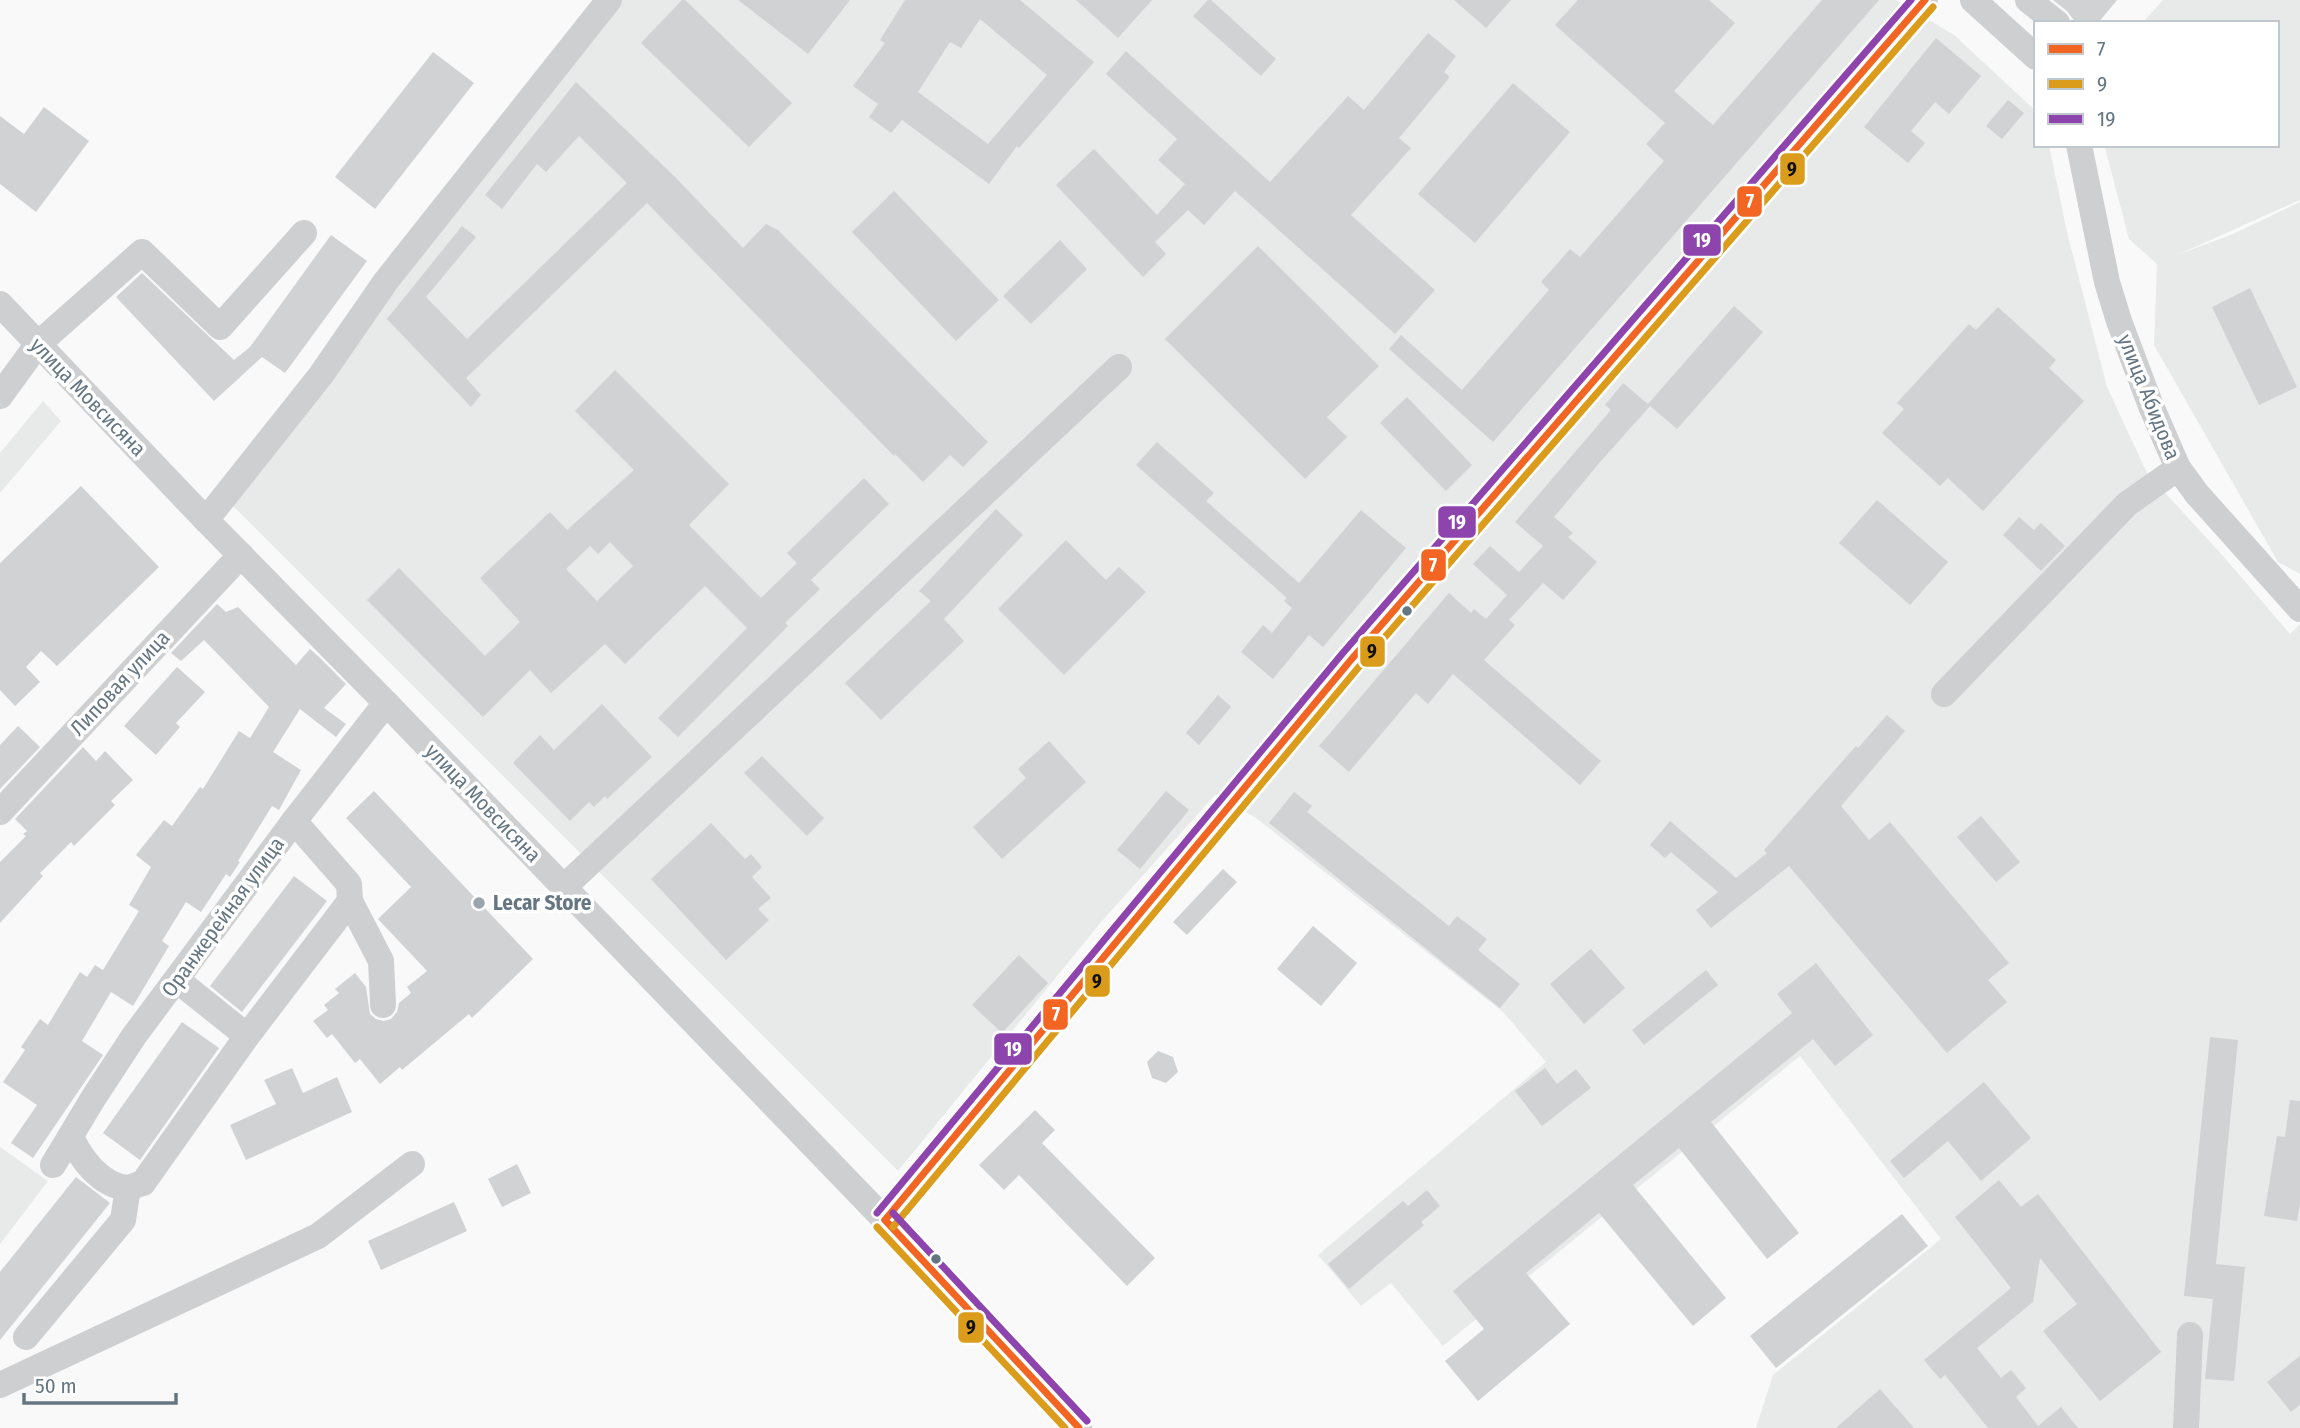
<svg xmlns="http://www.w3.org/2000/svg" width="2300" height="1428" font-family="'Fira Sans Condensed',sans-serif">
<rect width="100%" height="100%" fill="#f9f9f9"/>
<g fill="#e8e9e9">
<polygon points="618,0 1896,0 1954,35 2036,111 2036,145 2049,145 2067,232 2107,387 2147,473 2224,557 2290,634 2300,624 2300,1428 1756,1428 1773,1375 1941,1239 1800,1056 1443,1346 1391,1283 1361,1306 1318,1255 1546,1062 1503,1012 1256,818 1215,795 1102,921 898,1171 231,504"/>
<polygon points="2163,0 2300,0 2300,200 2177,255 2233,234 2300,202 2300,574 2278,562 2154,345 2157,264 2129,239 2105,148 2106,145 2277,145 2277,23 2142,23"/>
<polygon points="43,401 61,421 0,493 0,453"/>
<polygon points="0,1147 48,1181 0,1244"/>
</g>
<g fill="#d0d2d3" fill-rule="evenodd">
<polygon points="682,0 685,0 792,103 749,147 641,43"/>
<polygon points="738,0 850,0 808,54"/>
<path d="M905,0h115l74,62 -75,86 -2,-2 -28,38 -87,-64 -11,13 -22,-16 9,-13 -25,-18 32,-43 -5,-3zM980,19l67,56 -59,69 -70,-52 32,-50 11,6z"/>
<polygon points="1076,0 1152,0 1118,38"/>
<polygon points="1208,0 1211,0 1276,59 1261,76 1193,16"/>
<polygon points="1454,0 1511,0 1486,28"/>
<polygon points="1578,0 1709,0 1735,23 1674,91 1713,125 1822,0 1879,0 1493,442 1389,349 1401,335 1462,390 1549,290 1541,282 1570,249 1580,257 1664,161 1646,144 1665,123 1555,25"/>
<polygon points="2053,0 2117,0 2098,23 2076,23 2067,11"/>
<polygon points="1428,33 1456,56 1444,72 1450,77 1399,138 1411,148 1351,215 1435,290 1395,334 1235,191 1204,225 1188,210 1155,242 1166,254 1143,277 1056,185 1094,149 1157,215 1185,184 1158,160 1177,139 1106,74 1126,51 1270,182 1348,96 1364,110"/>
<polygon points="1936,38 1981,76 1949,114 1935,102 1911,131 1925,143 1908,163 1864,127"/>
<polygon points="433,52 474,83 375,209 335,177"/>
<polygon points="576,82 675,177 743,248 766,224 778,230 988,442 963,467 950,455 923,482 895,454 894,456 647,203 466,378 481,395 471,407 387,319 462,226 476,237 426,297 467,339 627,183 579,136 546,172 537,164 502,209 485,195"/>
<polygon points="1513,83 1570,132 1475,243 1418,194"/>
<polygon points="2008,100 2024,113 2002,139 1986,126"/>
<polygon points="44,107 89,141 36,212 0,184 0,116 24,134"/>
<polygon points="894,191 999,300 956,341 852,232"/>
<polygon points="331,235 367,261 285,373 262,357 214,401 116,297 142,273 234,360 250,347"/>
<polygon points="1060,240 1087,269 1031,324 1003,296"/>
<polygon points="1258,246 1379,366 1327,417 1347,437 1305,479 1165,339"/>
<polygon points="2250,288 2297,387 2259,405 2212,307"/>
<polygon points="1734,306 1763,332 1677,429 1650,406 1601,461 1554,517 1573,533 1568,537 1597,562 1563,600 1543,583 1509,620 1515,625 1484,660 1601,761 1580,785 1453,674 1428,704 1416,693 1349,772 1319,746 1449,593 1471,613 1474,609 1486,619 1507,595 1473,564 1490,546 1519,572 1543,546 1515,522 1611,410 1605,405 1623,383 1648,404"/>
<polygon points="1998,307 2056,360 2049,368 2084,401 1983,511 1948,478 1940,486 1882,433 1904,409 1897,403 1969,324 1976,330"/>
<path d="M615,370l114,114 -40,41 72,73 36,-35 -10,-10 77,-75 25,26 -78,76 9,9 -35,34 3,3 -110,111 -20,-19 89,-90 -42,-42 -80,78 -20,-20 -54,49 -21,-23 -47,47 -116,-117 32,-32 86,88 35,-34 -40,-44 70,-66 17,18 67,-60 -59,-59zM610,542l23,24 -36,35 -31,-32 24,-23 8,8z"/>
<polygon points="1407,397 1472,465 1446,491 1380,423"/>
<polygon points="1157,442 1214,493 1206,501 1299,583 1361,510 1406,548 1323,647 1309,635 1273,679 1241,652 1263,625 1272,633 1292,608 1284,601 1287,598 1136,465"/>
<polygon points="81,486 159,567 57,666 41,651 26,667 40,682 15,706 0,690 0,563"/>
<polygon points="1877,500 1948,562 1910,605 1839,543"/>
<polygon points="996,509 1023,535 944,619 964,641 881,720 845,683 931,601 919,591"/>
<polygon points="2019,517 2034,530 2041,523 2065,546 2041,571 2003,535"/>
<polygon points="1066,540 1106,580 1119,567 1146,592 1064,675 998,609"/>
<polygon points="217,604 226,612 238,607 296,665 310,649 319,657 346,684 324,708 346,724 336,737 300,709 273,752 301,770 279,810 272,806 238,861 240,862 230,877 226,874 201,912 186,902 162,941 169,946 133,1006 111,992 82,1041 103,1055 33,1158 11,1143 37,1105 3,1082 25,1050 21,1047 40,1019 48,1025 80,972 87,977 95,965 103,970 139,911 129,905 151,867 136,855 164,820 172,826 200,787 203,789 239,731 250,738 269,707 204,640 181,661 171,653"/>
<polygon points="177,667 205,692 176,723 180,727 156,755 124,726"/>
<polygon points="1218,695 1231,707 1199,745 1186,733"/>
<polygon points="602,704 652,757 607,799 605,796 594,807 589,802 570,821 513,763 540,735 554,750"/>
<polygon points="1887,715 1905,731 1841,806 1869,840 1890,822 2009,963 1988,980 2007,1002 1947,1053 1789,866 1711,928 1696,910 1718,892 1671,852 1665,858 1650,845 1670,821 1736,878 1767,853 1764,850 1856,746 1858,748"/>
<polygon points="18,726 40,747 0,789 0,745"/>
<polygon points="1049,741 1086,782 1002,859 973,827 1026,778 1018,769"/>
<polygon points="83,747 96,761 105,751 133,780 111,801 115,805 74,846 71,842 40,873 43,876 0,923 0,862 26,836 23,834 27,831 15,819"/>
<polygon points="762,756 824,818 807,836 744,773"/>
<polygon points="374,791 533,959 472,1018 469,1014 402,1070 400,1067 380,1084 360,1059 355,1063 332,1034 327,1038 313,1021 328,1010 324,1005 339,993 335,989 355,973 366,987 370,1014 376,1019 384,1021 391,1019 397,1012 399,1003 411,993 407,987 427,971 378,919 411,887 346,818"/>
<polygon points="1166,791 1189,810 1140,869 1117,850"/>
<polygon points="1294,792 1312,806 1307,812 1449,926 1457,916 1487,939 1478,950 1520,984 1500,1008 1269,823"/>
<polygon points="1981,816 2020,862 1996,882 1957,837"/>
<polygon points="711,823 745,859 751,854 762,867 752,877 771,898 758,909 769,920 726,960 651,879"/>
<polygon points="1223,869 1237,882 1187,935 1173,922"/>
<polygon points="294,876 327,901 242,1012 210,986"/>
<polygon points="1313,926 1357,963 1321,1006 1277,969"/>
<polygon points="1591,949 1625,988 1584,1024 1550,984"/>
<polygon points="1019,955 1048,983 1002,1033 972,1005"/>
<polygon points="1816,963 1873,1035 1835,1066 1813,1039 1711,1122 1799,1233 1767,1259 1679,1148 1633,1185 1726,1298 1693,1326 1599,1213 1526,1273 1570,1324 1478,1401 1445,1361 1484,1329 1453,1291 1792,1013 1777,994"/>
<polygon points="1706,970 1718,985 1644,1045 1632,1030"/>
<polygon points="182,1022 219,1048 140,1160 103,1133"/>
<polygon points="2210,1037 2238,1040 2216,1264 2245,1267 2234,1381 2205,1379 2213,1299 2184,1296"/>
<polygon points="1158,1051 1173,1057 1178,1072 1166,1083 1152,1078 1147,1062"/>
<polygon points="292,1068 303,1093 337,1077 352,1112 246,1160 230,1125 276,1104 264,1080"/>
<polygon points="1545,1068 1557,1084 1576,1069 1591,1088 1542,1126 1515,1091"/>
<polygon points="1984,1082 2031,1138 1981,1181 1948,1141 1904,1178 1890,1161"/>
<polygon points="2290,1100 2300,1101 2300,1203 2297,1221 2264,1216 2277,1136 2285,1137"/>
<polygon points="1035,1110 1055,1130 1042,1143 1155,1258 1127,1286 1019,1175 1004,1190 979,1165"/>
<polygon points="517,1164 531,1193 502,1207 488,1179"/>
<polygon points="76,1177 110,1203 0,1340 0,1272"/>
<polygon points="1999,1180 2021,1207 2038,1194 2161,1352 2100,1401 2043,1331 2077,1304 2040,1258 2033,1302 1977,1348 2001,1378 2011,1370 2026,1388 2016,1397 2038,1426 2061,1407 2078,1428 1988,1428 1945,1375 1940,1379 1924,1360 2011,1288 1955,1217"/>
<polygon points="1427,1190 1440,1206 1421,1222 1424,1225 1349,1289 1328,1264 1403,1201 1408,1206"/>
<polygon points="454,1202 467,1231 381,1270 368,1241"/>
<polygon points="1902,1214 1928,1246 1776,1368 1750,1336"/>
<polygon points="2300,1356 2300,1405 2291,1412 2267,1382"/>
<polygon points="1880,1389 1914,1428 1836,1428"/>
</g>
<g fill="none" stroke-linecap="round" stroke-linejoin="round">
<g stroke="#cecfd0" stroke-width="26">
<polyline points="1973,0 2036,57"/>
<polyline points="2028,0 2057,23"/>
<polyline points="2079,145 2107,282 2119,321 2151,406 2178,468 2197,494 2300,609"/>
<polyline points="0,304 206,520 386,703 885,1220 1079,1428"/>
<polyline points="0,396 37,345 142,252 220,327 304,233"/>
<polyline points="206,520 321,375 386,281 609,0"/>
<polyline points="1944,694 2127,504 2178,468"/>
<polyline points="0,812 241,555"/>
<polyline points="564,887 1119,367"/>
<polyline points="350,901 381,961 383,1005"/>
<polyline points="177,980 247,1036"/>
<path d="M71,1137c10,22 29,48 56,51 4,0 11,-4 16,-5l104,-147 103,-135 -1,-17 -55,-63"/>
<polyline points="53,1165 94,1097 134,1036 294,821 386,703"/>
<polyline points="885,1220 1350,661 1925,0"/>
<polyline points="26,1337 123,1220 128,1188"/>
<polyline points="0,1385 318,1236 412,1164"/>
<polyline points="2186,1428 2190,1335"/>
</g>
<defs>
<g id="bus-1">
<polyline points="885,1220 1350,661 1925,0"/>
<polyline points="885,1220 1079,1428"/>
</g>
<g id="bus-2">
<polyline points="877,1227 1065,1428"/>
<polyline points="893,1227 1358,668 1933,7"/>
</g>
<g id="bus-3">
<polyline points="877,1213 1342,654 1911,0"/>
<polyline points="893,1213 1087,1421"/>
</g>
</defs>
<use href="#bus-1" stroke="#fff" stroke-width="12"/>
<use href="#bus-2" stroke="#fff" stroke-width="12"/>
<use href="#bus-3" stroke="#fff" stroke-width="12"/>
<use href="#bus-1" stroke="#f26522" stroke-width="7"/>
<use href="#bus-2" stroke="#da9c1a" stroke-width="7"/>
<use href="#bus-3" stroke="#8e44ad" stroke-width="7"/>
</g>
<g fill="#657683" stroke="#fff" stroke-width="2.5">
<circle cx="1407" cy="611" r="6"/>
<circle cx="936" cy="1259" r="6"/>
</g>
<circle fill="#99a4ac" stroke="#fff" stroke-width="2.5" cx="479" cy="903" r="7"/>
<g text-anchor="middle" stroke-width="7" stroke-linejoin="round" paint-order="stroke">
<g font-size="21" fill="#657683" stroke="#fff">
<text transform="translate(88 397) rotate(46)" y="7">улица Мовсисяна</text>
<text transform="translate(2149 397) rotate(68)" y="7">улица Абидова</text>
<text transform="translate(120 683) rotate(-47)" y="7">Липовая улица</text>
<text transform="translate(483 803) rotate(46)" y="7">улица Мовсисяна</text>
<text transform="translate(223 917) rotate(-54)" y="7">Оранжерейная улица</text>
</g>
<g font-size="21" font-weight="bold" fill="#657683" stroke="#fff" text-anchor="start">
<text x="493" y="910">Lecar Store</text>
</g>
</g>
<g stroke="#fff" stroke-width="2.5">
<rect x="1779" y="152" width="27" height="34" rx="7" fill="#da9c1a"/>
<rect x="1736" y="185" width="27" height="33" rx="7" fill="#f26522"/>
<rect x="1682" y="223" width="40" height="34" rx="7" fill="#8e44ad"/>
<rect x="1437" y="505" width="40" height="34" rx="7" fill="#8e44ad"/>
<rect x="1420" y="548" width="27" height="34" rx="7" fill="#f26522"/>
<rect x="1359" y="635" width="27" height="33" rx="7" fill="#da9c1a"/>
<rect x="1084" y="964" width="27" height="34" rx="7" fill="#da9c1a"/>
<rect x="1042" y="998" width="27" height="33" rx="7" fill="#f26522"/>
<rect x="993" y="1032" width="40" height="34" rx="7" fill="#8e44ad"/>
<rect x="957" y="1311" width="28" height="33" rx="7" fill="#da9c1a"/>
</g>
<g font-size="19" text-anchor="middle" font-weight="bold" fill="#fff">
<text x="1750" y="208">7</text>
<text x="1702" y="247">19</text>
<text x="1457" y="529">19</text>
<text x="1433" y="572">7</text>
<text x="1056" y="1021">7</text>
<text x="1013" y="1056">19</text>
</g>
<g font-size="19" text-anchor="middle" font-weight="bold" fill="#111">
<text x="1792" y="176">9</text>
<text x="1372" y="658">9</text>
<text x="1097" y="988">9</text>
<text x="971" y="1334">9</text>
</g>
<rect x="2034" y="21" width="245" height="126" fill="#ffffff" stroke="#c1c8cd" stroke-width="2"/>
<rect x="2048" y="44" width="35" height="10" fill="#f26522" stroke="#c1c8cd" stroke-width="2"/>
<text x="2097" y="56" font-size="21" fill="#657683">7</text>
<rect x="2048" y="79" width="35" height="10" fill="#da9c1a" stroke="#c1c8cd" stroke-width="2"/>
<text x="2097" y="91" font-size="21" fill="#657683">9</text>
<rect x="2048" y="114" width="35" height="10" fill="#8e44ad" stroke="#c1c8cd" stroke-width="2"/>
<text x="2097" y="126" font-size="21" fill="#657683">19</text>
<path d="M24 1393v10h152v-10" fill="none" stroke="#657683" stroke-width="3.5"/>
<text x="35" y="1393" font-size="21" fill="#657683" stroke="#ffffff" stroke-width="5" paint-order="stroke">50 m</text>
</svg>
